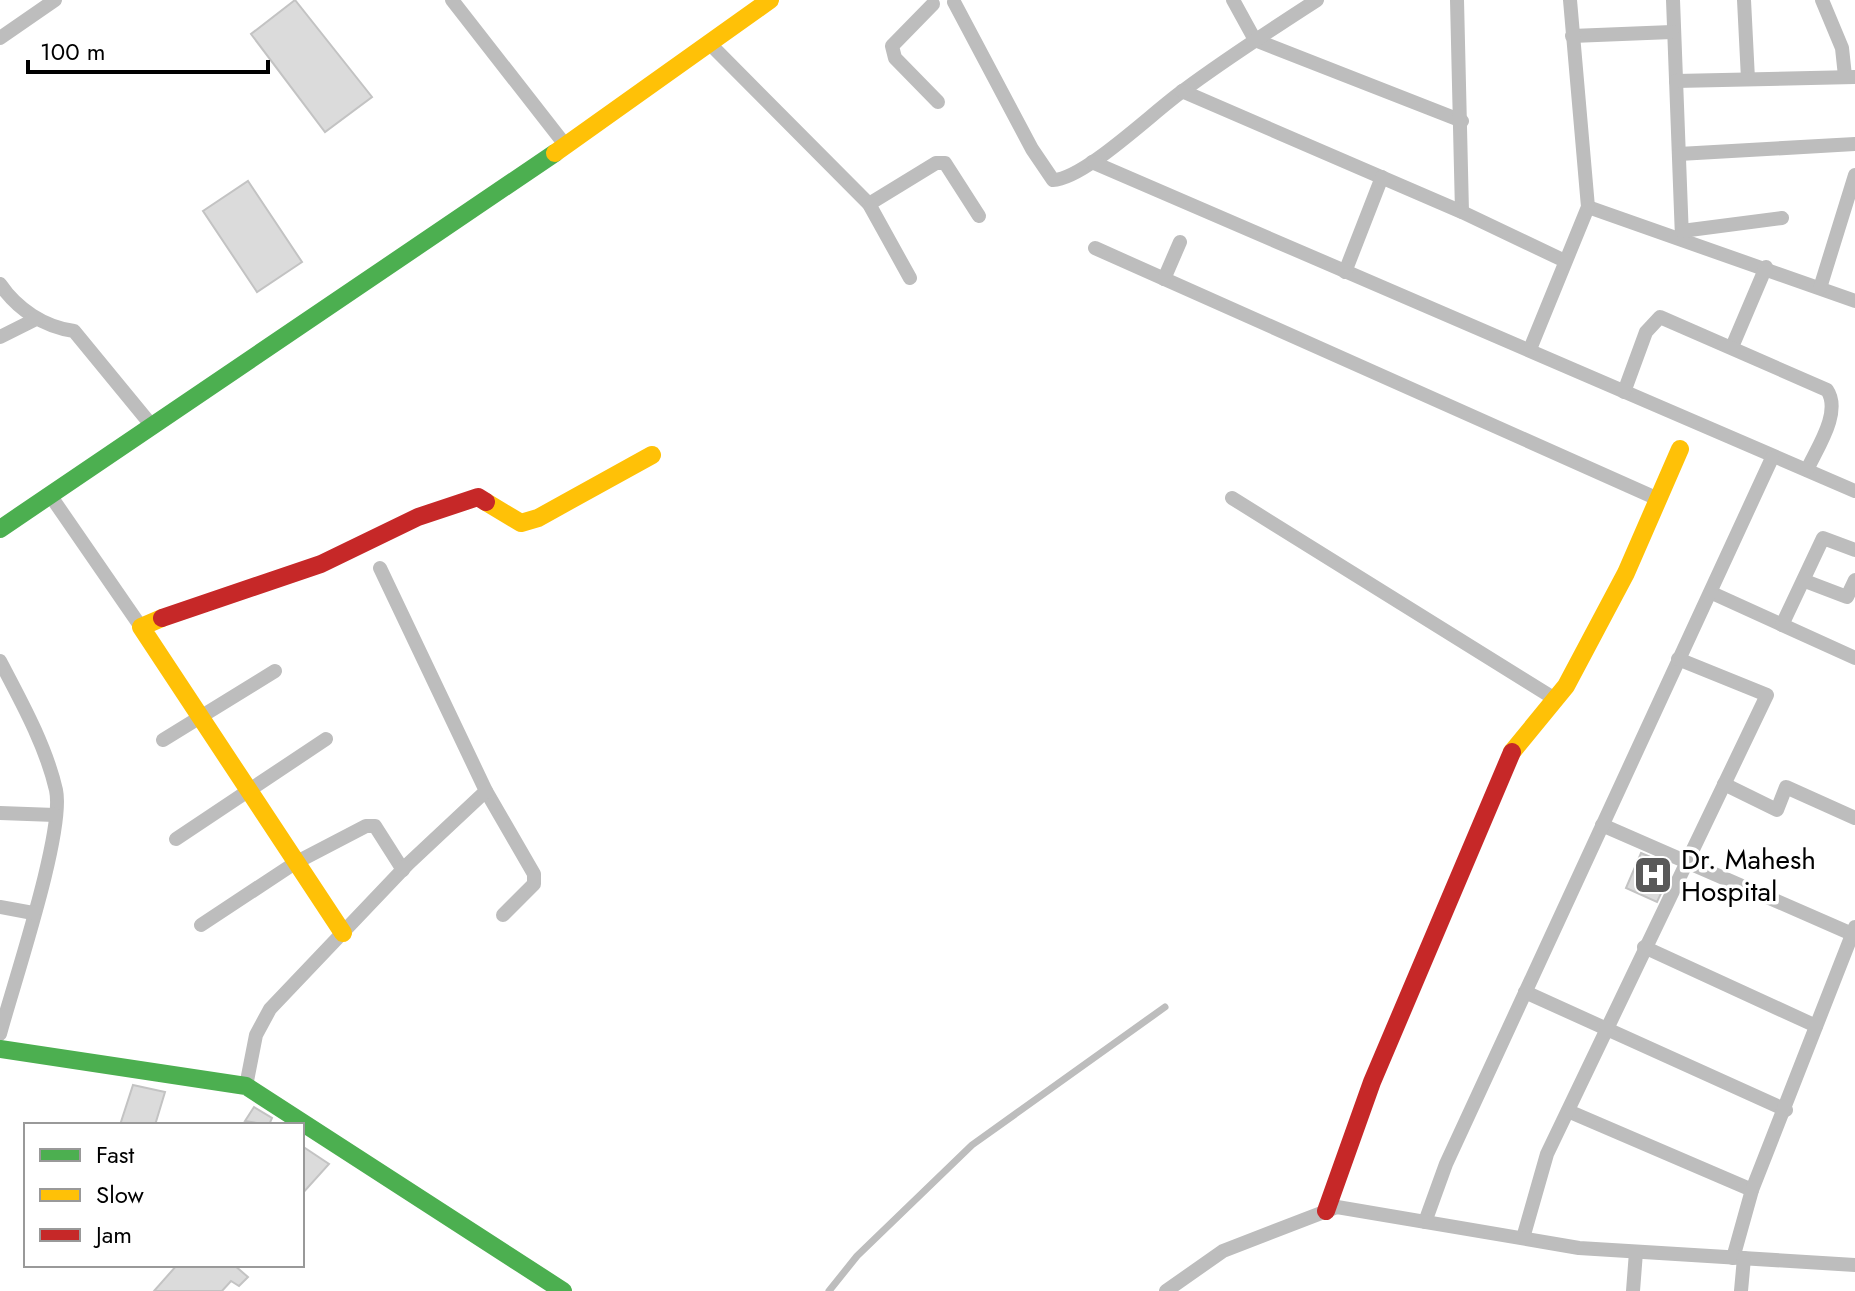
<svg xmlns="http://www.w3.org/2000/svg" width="1855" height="1291" font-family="Jost,sans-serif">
<rect width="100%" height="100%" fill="#fff"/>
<g fill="#dbdbdb" stroke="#c3c3c3" stroke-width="2">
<polygon points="295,0 372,97 325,132 251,34"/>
<polygon points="248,181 302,262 257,292 203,211"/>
<polygon points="1641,853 1660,861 1652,879 1665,885 1657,902 1626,888"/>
<polygon points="133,1085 165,1092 155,1125 120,1125"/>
<polygon points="254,1107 272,1118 269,1125 245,1121"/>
<polygon points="302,1146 329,1164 302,1194"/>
<polygon points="177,1265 234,1265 248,1277 239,1286 231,1281 222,1291 154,1291"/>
</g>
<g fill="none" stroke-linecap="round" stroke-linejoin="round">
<polyline stroke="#bdbdbd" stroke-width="7" points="829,1291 857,1256 972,1145 1165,1007"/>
<g stroke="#bdbdbd" stroke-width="14">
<polyline points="452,0 566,146"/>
<polyline points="1233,0 1255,40 1462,121"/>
<polyline points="1457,0 1462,212"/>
<polyline points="1673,0 1682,238"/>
<polyline points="1744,0 1748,79"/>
<polyline points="1822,0 1842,48 1845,76"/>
<path d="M954,2l78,147 21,31c32,-1 102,-70 131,-90 43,-32 88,-61 133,-90"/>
<polyline points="933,4 892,46 895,58 938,102"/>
<polyline points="1572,36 1672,32"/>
<polyline points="0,38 55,0"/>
<polyline points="710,44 869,204 910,278"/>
<polyline points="1676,81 1855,77"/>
<polyline points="1182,91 1462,212 1565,261"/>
<polyline points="1679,154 1855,144"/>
<polyline points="1092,162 1855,491"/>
<polyline points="869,204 936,163 945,163 979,216"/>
<polyline points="1588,207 1855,301"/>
<polyline points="1682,231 1782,218"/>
<polyline points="1095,248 1658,499"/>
<polyline points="1345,272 1382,177"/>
<polyline points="1164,279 1180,242"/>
<path d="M0,284c17,25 44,43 74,47l78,95"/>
<polyline points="1820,288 1855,175"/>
<polyline points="0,337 36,319"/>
<polyline points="1732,347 1766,267"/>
<polyline points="1530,349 1588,207 1570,0"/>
<path d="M1624,392l22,-60 14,-15 167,73c15,22 -10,58 -20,80"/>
<polyline points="50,495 141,627"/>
<polyline points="1232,498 1555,699"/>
<polyline points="1805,581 1847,597 1855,580"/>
<polyline points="1712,593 1855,658"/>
<polyline points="1782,625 1823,538 1855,550"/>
<path d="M0,661c21,40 46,85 56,129 9,42 -43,195 -56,244"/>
<polyline points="163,740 275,671"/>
<polyline points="1724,784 1777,810 1786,787 1855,818"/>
<polyline points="486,791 534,874 534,884 503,915"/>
<polyline points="0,813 55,815"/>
<polyline points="1602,825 1852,934"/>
<polyline points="176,839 326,739"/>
<polyline points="0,907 33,913"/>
<polyline points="201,925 295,863 366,826 375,826 403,870"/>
<polyline points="1644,947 1816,1026"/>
<polyline points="1525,992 1786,1110"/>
<polyline points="246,1086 256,1035 270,1009 408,864 486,791 380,568"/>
<polyline points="1568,1111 1752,1190"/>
<polyline points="1425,1222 1446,1164 1772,458"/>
<polyline points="1523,1238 1547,1154 1767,695 1678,659"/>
<polyline points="1733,1258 1752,1190 1855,927"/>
<polyline points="1166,1291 1223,1251 1337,1207 1579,1248 1855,1265"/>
<polyline points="1633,1291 1636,1252"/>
<polyline points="1741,1291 1744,1258"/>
</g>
<g stroke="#4caf50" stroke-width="18">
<polyline points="0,529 555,153"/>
<polyline points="0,1049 246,1086 563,1291"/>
</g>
<g stroke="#ffc107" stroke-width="18">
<polyline points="555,153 770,0"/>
<polyline points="486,502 521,523 538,518 652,455"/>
<polyline points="162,618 141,627 343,933"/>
<polyline points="1512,752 1566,686 1626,573 1680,449"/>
</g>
<g stroke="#c62828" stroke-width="18">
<polyline points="162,618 321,564 418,517 478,497 486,502"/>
<polyline points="1326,1211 1372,1082 1512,752"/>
</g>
</g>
<defs>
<symbol id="hospital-square" viewBox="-11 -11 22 22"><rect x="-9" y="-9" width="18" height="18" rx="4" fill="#595959" stroke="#fff"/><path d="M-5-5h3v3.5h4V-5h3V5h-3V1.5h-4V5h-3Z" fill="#fff"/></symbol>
</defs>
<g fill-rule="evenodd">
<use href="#hospital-square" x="1631" y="853" width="44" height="44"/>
</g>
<g text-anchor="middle" stroke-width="7" stroke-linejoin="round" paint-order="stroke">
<g font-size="28" fill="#000" stroke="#fff" text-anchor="start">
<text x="1681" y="869">Dr. Mahesh<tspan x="1681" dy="32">Hospital</tspan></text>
</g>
</g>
<rect x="24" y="1123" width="280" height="144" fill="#ffffff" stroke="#999999" stroke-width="2"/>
<rect x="40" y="1149" width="40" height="12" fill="#4caf50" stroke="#999999" stroke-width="2"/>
<text x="96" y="1163" font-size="24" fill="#000000">Fast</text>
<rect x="40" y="1189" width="40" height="12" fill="#ffc107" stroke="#999999" stroke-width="2"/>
<text x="96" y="1203" font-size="24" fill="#000000">Slow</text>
<rect x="40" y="1229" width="40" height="12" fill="#c62828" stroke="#999999" stroke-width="2"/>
<text x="96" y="1243" font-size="24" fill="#000000">Jam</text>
<path d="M28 60v12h240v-12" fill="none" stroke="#000000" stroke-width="4"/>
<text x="40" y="60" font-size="24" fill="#000000" stroke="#ffffff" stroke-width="6" paint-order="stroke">100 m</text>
</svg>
